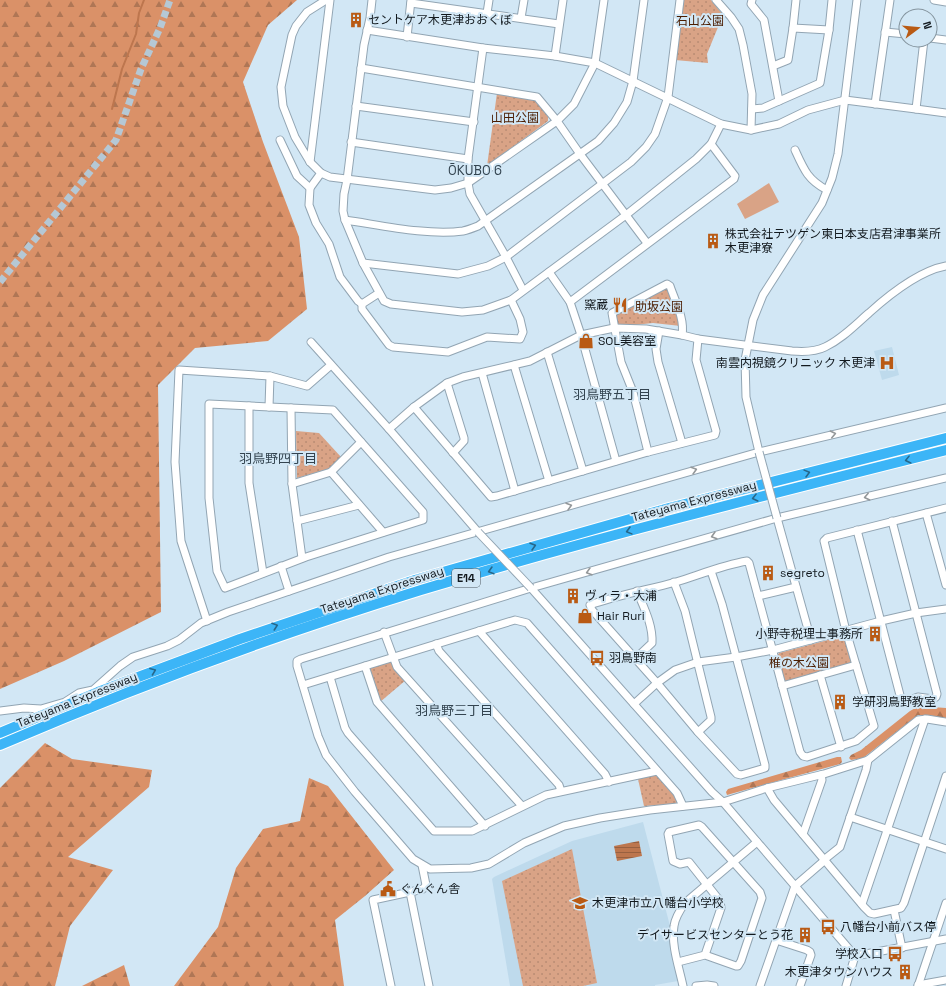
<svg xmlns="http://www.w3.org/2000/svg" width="946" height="986" font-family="'Space Grotesk','Noto Sans JP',sans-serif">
<defs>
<pattern id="grass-dots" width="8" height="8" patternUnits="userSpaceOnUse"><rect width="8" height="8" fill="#d9a386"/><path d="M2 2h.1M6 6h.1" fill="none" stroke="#b98c73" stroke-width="1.8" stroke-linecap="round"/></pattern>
<pattern id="forest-firs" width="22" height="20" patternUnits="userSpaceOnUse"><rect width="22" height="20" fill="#da9168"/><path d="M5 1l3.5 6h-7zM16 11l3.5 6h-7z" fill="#af7655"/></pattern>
<pattern id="water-rules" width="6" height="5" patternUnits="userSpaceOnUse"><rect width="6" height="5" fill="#bd764e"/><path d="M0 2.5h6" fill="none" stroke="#986040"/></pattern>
</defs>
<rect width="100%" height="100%" fill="#d2e7f5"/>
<g fill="#bedaec">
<polygon points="892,347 899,375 882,380 874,351"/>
<polygon points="643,822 670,926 670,938 678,981 655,985 655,986 510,986 492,879 494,877 572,841"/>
</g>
<g fill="url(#grass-dots)">
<polygon points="683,0 711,0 723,15 707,54 708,63 675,60"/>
<polygon points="497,93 534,98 548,116 548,121 487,166"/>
<polygon points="666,286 668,288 681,326 653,323 615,327 613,314"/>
<polygon points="296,431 319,433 341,457 328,469 297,478"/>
<polygon points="843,636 845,637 851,662 849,665 786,682 783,681 777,656 779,653"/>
<polygon points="388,662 391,662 406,680 380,702 370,670 371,667"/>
<polygon points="655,775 658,777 675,796 677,802 676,804 644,806 638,779"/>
<polygon points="572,849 597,983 583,986 523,986 502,881"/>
</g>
<g fill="url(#forest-firs)">
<polygon points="0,0 297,0 268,25 243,82 263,142 299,237 307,309 268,341 195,348 158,385 161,612 64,661 0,689"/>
<polygon points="919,706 946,708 946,718 927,715 918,715 863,758 851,760 849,758 851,755 861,750 910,711"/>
<polygon points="45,743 72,759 152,770 149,787 68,857 113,870 70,926 55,986 0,986 0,788"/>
<polygon points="837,757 841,757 842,762 840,764 734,793 727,795 726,792 728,789"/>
<polygon points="309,778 328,786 394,870 365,896 335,920 344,986 174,986 218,927 236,868 263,829 300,821"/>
<polygon points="124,965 130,986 82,986"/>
</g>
<polygon fill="#d9a386" points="769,183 779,202 745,219 737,204"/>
<polygon fill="url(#water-rules)" points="639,841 642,856 617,861 614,846"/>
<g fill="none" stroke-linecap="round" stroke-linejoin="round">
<polyline stroke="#bd764e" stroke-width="2" points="112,109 122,69 136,34 139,13 144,0"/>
<polyline stroke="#b5c8d5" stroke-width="7" stroke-dasharray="7 3.5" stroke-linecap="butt" points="0,282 116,140 141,69 160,28 170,0"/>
<defs>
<g id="minor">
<polyline points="326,0 307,12 296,26 292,35 281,87 283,106 295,137 310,162 321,173 330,177 435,190 451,188 468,183 557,121 574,104 595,63 604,0"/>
<polyline points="372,0 370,18 364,45 347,180 344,194 343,211 345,220 363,263 384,301 391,304 462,312 483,310 511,300 626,215 696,159 711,144 721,124"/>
<polyline points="716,0 731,17 739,29 743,45 752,94 751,130"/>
<polyline points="934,0 946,2"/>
<polyline points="411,3 559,24"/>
<polyline points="487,13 489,0"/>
<polyline points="521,18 524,0"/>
<polyline points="793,28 796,0"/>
<polyline points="367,30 483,48 555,56 595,63 721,124 751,130 779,124 808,110 845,100 916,109"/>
<polyline points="885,32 906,34"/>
<polyline points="407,37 411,0"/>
<polyline points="930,38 946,40"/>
<polyline points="924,40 916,109 946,113"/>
<polyline points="483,48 468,159 468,183 470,194 506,257 523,290"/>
<polyline points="555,56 563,0"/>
<polyline points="773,66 788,60 793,28 829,30"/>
<polyline points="361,68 537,97 557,121 580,154 647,243"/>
<polyline points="779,101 820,83 829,30 832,0"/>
<polyline points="875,104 890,0"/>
<polyline points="356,106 474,122"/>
<polyline points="752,109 763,108 779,101 764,20 751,4 752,0"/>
<polyline points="280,140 297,176 310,188"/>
<polyline points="351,142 468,159"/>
<path d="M795,150c9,20 13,30 32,40"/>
<polyline points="310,162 330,0"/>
<polyline points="321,173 310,188 309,205 316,223 329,244 340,277 358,301 362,304"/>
<path d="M345,220c35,5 83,16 118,11 5,-1 10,-3 15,-5l120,-85 16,-18 13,-21 6,-21 11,-81"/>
<polyline points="363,263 458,274 488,266 506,257 631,162 646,147 655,134 668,97 680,0"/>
<polyline points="549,272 570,302 581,335 616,461"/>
<polyline points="379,293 362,304 362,309 389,345 393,347 448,352 487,337 520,339 523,332 520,319 511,300"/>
<polyline points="570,302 734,179 735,176 711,144"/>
<polyline points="659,331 656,349 658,362 682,443"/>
<polyline points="311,342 389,429 478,532"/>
<polyline points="547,352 583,471"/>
<polyline points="514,365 549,481"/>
<polyline points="482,373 515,491"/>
<polyline points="447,383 464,438 464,441 453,453"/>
<polygon points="209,404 333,410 423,512 423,520 306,557 225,588 217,571 209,498"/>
<polyline points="249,406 249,483 263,573"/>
<polyline points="269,407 270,376"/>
<polyline points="414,407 491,497 497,496 648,452 715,435 716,431 696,360 698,339"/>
<polyline points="291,408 292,484 302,558"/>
<path d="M389,429l25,-22 33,-24 16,-6 67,-16 51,-26 33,-7 32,1 36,6 16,4 94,12c12,1 23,1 33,-4 17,-8 30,-22 44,-34 20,-18 50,-42 77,-47"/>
<path d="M648,452l-15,-60 -12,-30 -9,-49 55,-29 3,2c5,15 15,33 12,49"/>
<polyline points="759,452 746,397 745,360 753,320 763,295 822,203 832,178 838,154 857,0"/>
<polyline points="331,472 383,532"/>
<polyline points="946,478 777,518 531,588 301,659 297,661 297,666 318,736 326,755 355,792 413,859 430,869 471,868 489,864 524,843 564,826 600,818 650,810 723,802 767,788 824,774 868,760 918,720 927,719 946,722"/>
<polyline points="292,484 331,472 361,442"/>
<polyline points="926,513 946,585"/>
<polyline points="777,518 811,640"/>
<polyline points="297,521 359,505"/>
<polyline points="857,530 901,699 907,701 918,697 933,699 936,697 937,694 892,521"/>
<polyline points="281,566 289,591"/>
<path d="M711,571l11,33 43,161v3l-24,7 -4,-1 -39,-42 -41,-49 -65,-73 -2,-5c28,-10 57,-15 86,-23 23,-7 47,-17 71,-21l2,2 51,189 3,4 4,1 49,-16 18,-15 -28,-95 -22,-90 3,-3 119,-30"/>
<polyline points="674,582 685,611 711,717 711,720 698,732"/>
<polyline points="531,588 712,792 723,802 855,956"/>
<polyline points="758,596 796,587"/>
<polyline points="207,621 181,541 175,462 179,370 270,376 307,386 331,365"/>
<polyline points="479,631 605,774 609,782"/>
<polyline points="384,632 397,667 522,806"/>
<polyline points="436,644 439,651 559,785 561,791"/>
<path d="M635,659l17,-16c1,-18 -8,-35 -15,-52"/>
<polyline points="365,666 377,702 485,826"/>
<polyline points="820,675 841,747"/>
<polyline points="330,677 345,728 348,733 434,831 472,831 546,795 657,771"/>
<polyline points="303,685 515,620 527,623 677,793 683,806"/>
<polyline points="782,686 856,665"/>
<polyline points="634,704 657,683 675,670 698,662 736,657 773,650 881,621 916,613 946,609"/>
<polyline points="0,711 24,708 41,709 65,702 79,693 93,690 120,666 133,657 167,646 179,640 201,623 228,612 389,557 759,452 946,408"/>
<polyline points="767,788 774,800 864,907 870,913 874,914 901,908 904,903 946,776"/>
<polyline points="850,817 946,849"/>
<polyline points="803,834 822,780 821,775"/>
<polyline points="825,859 840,847 866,770 868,760"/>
<polyline points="410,892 423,889 426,885 422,865"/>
<polyline points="862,904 925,719"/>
<polyline points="894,910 902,948"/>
<polyline points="776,940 807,950 810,952 811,955 800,986"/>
<polyline points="855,956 946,939"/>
<polyline points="678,962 705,955 736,966 738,966 741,961 762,898 760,892 702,827 699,825 669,832 668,834 673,861 680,864 689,862 720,901 721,908 705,955"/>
<polyline points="918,985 946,980"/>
<polyline points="391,986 373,900 410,892 429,986"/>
<path d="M683,986c-4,-19 -12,-41 -9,-60 1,-8 6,-16 11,-23l72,-61"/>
<polyline points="696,986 707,985 714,986"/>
<polyline points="760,986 795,886 825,860"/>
<polyline points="846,986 855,956"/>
<polyline points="918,986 946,903"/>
</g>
<g id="highway">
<polyline points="0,733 98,692 240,639 415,580 669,508 946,438"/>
<path d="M0,745c137,-59 278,-111 421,-155 173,-52 349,-96 525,-140"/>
</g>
</defs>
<use href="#minor" stroke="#92a5b3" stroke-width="9"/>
<use href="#highway" stroke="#fff" stroke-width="12"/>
<use href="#minor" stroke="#fff" stroke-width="7"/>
<use href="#highway" stroke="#3cb5f7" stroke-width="10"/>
<defs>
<g id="minor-bridge">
<polyline points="759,452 777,518"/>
<polyline points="478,532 531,588"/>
</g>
</defs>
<use href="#minor-bridge" stroke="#92a5b3" stroke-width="9" stroke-linecap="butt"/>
<use href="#minor-bridge" stroke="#fff" stroke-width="7"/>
</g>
<defs><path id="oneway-chevron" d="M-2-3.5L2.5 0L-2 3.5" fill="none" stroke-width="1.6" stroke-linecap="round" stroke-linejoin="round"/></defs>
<g stroke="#94989a">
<use href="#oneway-chevron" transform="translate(833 434) rotate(-13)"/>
<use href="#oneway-chevron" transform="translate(694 470) rotate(-16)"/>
<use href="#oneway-chevron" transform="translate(867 497) rotate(167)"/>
<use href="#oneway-chevron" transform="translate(569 506) rotate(-16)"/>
<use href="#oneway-chevron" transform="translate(714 536) rotate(164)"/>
<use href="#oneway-chevron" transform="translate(589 572) rotate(164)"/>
</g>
<g stroke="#27678a">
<use href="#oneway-chevron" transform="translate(908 460) rotate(166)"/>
<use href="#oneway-chevron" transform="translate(807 473) rotate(-15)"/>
<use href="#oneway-chevron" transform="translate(755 498) rotate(166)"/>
<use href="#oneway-chevron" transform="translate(629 531) rotate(165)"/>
<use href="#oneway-chevron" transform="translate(533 546) rotate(-16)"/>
<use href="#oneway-chevron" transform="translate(491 571) rotate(164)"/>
<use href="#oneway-chevron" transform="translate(275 626) rotate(-19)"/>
<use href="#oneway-chevron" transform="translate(153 671) rotate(-21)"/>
</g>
<defs>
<symbol id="building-bare" viewBox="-9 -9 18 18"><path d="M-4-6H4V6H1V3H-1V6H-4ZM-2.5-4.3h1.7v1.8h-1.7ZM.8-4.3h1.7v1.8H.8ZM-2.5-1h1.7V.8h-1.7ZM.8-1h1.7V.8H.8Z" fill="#b95a14" stroke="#d2e7f5" stroke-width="2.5" paint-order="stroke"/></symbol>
<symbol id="restaurant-bare" viewBox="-9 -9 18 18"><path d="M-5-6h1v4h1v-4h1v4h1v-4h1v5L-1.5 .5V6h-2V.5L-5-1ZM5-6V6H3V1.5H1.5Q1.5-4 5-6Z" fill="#b95a14" stroke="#d2e7f5" stroke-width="2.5" paint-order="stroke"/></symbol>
<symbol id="shop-bare" viewBox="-9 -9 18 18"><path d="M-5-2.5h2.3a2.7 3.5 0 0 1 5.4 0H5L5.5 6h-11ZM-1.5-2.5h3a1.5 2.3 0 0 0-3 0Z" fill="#b95a14" stroke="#d2e7f5" stroke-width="2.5" paint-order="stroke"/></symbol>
<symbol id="hospital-bare" viewBox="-9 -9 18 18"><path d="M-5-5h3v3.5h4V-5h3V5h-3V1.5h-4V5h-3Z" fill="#b95a14" stroke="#d2e7f5" stroke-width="2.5" paint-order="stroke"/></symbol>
<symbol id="bus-bare" viewBox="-9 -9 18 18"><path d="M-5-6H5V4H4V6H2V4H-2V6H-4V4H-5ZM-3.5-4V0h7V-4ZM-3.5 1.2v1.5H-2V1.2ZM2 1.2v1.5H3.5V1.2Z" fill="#b95a14" stroke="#d2e7f5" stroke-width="2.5" paint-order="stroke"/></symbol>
<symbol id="civic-bare" viewBox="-9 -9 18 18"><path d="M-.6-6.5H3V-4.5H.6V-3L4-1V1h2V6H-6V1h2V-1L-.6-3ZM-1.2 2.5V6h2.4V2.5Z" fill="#b95a14" stroke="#d2e7f5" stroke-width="2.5" paint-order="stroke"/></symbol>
<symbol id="school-bare" viewBox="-9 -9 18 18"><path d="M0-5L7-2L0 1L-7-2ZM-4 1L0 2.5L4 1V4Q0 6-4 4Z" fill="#b95a14" stroke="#d2e7f5" stroke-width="2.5" paint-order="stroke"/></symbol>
</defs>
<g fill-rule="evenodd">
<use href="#building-bare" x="345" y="9" width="22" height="22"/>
<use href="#building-bare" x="702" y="230" width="22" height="22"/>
<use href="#restaurant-bare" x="609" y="294" width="22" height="22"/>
<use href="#shop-bare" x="575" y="330" width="22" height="22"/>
<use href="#hospital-bare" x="876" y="352" width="22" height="22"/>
<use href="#building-bare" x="757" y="562" width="22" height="22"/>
<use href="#building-bare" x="562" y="585" width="22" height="22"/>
<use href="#shop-bare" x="574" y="605" width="22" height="22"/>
<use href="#building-bare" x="864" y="623" width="22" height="22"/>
<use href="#bus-bare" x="586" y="647" width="22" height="22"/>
<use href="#building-bare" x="829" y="691" width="22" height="22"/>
<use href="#civic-bare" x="377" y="878" width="22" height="22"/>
<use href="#school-bare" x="569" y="892" width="22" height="22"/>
<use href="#bus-bare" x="817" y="916" width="22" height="22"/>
<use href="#building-bare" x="794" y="924" width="22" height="22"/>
<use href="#bus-bare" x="884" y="943" width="22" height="22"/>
<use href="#building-bare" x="894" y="961" width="22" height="22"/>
</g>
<g text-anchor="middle" stroke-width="4" stroke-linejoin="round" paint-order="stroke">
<rect fill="#d2e7f5" stroke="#4c575e" stroke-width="1" x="452" y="569" width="28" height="18" rx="3"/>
<g font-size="11" font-weight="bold" fill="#12191e">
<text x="466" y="582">E14</text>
</g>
<g font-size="12" fill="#12191e" stroke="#d2e7f5" text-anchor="start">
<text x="368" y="24">セントケア木更津おおくぼ</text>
<text x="725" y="238">株式会社テツゲン東日本支店君津事業所<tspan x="725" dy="14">木更津寮</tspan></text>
<text x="608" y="309" text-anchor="end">窯蔵</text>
<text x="598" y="345">SOL美容室</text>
<text x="875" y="367" text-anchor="end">南雲内視鏡クリニック 木更津</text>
<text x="780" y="577">segreto</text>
<text x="585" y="600">ヴィラ・大浦</text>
<text x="597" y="620">Hair Ruri</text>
<text x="863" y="638" text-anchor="end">小野寺税理士事務所</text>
<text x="609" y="662">羽鳥野南</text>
<text x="852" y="706">学研羽鳥野教室</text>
<text x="400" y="893">ぐんぐん舎</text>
<text x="592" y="907">木更津市立八幡台小学校</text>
<text x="840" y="931">八幡台小前バス停</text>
<text x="793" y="939" text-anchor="end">デイサービスセンターとう花</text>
<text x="883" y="958" text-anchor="end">学校入口</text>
<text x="893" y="976" text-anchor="end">木更津タウンハウス</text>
</g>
<g font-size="12" fill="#4b1d00" stroke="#d2e7f5">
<text x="700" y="25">石山公園</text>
<text x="515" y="122">山田公園</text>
<text x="659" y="311">助坂公園</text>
<text x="799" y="667">椎の木公園</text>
</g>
<g font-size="12" fill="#12191e" stroke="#d2e7f5">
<text transform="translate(694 501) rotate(-15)" y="4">Tateyama Expressway</text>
<text transform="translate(382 590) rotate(-18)" y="4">Tateyama Expressway</text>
<text transform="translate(77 700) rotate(-22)" y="4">Tateyama Expressway</text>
</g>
<g font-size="13" fill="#334450" stroke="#d2e7f5">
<text x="475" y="175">ŌKUBO 6</text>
<text x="612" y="399">羽鳥野五丁目</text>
<text x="278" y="463">羽鳥野四丁目</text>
<text x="454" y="715">羽鳥野三丁目</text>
</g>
</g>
<g transform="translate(918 28) rotate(74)"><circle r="19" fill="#d2e7f5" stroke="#85959f"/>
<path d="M0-3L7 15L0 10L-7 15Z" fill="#b95a14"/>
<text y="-6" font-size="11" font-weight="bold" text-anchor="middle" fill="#12191e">N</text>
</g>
</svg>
